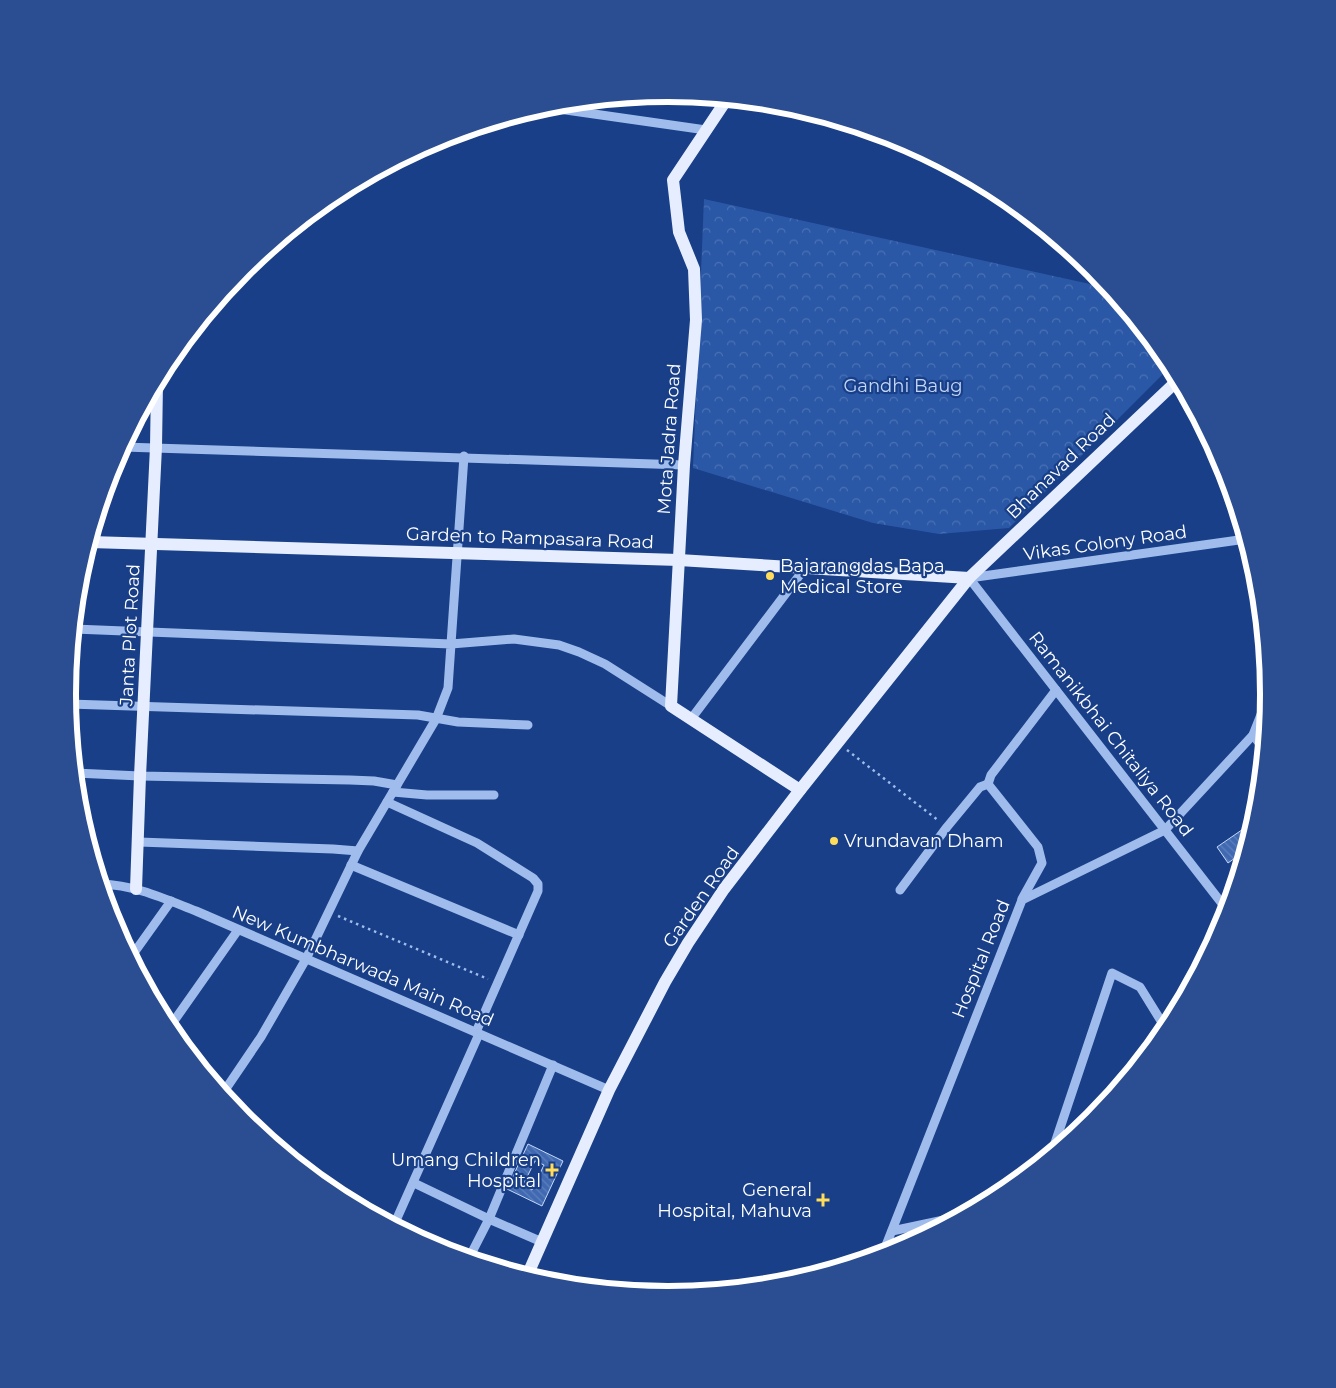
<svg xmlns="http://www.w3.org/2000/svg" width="1336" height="1388" font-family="Montserrat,sans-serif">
<defs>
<pattern id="park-crowns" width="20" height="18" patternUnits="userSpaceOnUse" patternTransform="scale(1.25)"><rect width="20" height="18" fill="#2a58a6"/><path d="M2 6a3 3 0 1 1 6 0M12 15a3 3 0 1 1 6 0" fill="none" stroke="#4a71b3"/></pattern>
<pattern id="building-back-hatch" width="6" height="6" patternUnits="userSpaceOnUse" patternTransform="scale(1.25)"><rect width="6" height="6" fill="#4069b1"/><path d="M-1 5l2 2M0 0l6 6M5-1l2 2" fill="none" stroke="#5d80bd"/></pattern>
</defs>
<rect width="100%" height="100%" fill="#183f87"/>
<polygon fill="url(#park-crowns)" points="704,199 1108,288 1171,366 1009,528 939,534 873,523 693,468"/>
<g fill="url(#building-back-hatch)" stroke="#c4d8fa" fill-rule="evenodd">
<polygon points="1249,825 1252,829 1245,851 1228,863 1217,847"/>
<path d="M528,1144l35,17 -21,45 -35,-17zM535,1161l9,4 -12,25 -9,-5z"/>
</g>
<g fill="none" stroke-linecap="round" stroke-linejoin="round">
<g stroke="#9fbced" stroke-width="2.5" stroke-dasharray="2.5 4" stroke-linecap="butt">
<polyline points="847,750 939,821"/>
<polyline points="338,916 488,979"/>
</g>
<g stroke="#9fbced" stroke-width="9">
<polyline points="545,107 706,130"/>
<polyline points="123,447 684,465"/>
<polyline points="464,456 451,644 514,639 559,645 579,652 605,664 671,706"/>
<polyline points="74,629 451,644 448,688 436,719 358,851 306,959 261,1037 223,1093"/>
<polyline points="69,704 418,715 458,722 528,725"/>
<polyline points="691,719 805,568"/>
<polyline points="1253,735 1263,748"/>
<polyline points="75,773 140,776 350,780 374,781 397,785"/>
<polyline points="393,792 427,795 494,795"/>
<polyline points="387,802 477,843 533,878 538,884 538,891 476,1032"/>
<polyline points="139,842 333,849 358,851"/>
<polyline points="351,865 519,935"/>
<path d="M101,884c34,1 64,15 95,27l413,179"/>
<polyline points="900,890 947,827 980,787 988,784"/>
<polyline points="1022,899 1042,863 1038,847 988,784 991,775 1056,690"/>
<polyline points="1227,910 969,578 1246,539"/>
<polyline points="131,957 171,901"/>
<polyline points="169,1028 238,930"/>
<polyline points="1052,1152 1112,973 1140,987 1166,1029"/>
<polyline points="414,1183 489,1219 542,1242"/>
<polyline points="394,1225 479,1034"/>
<polyline points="892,1231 958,1217"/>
<polyline points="883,1253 1022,900 1165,830 1253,735 1268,697"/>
<polyline points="469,1258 489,1219 553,1065"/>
</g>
<g stroke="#e5edff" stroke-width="12">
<polyline points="727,99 673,180 679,232 694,269 696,320 684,465 671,706 800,790"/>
<polyline points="90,542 679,560 969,578"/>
<polyline points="136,889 140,776 156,447 157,383"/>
<polyline points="527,1276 609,1090 665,982 688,943 724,889 800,790 969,578 1178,380"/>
</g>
</g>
<g fill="#ffdd5b" stroke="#183f87" stroke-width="2">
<circle cx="770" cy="576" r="5"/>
<circle cx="834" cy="841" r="5"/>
<path d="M549.5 1162.5h5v5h5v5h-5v5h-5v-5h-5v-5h5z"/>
<path d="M820.5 1192.5h5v5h5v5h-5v5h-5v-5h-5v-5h5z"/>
</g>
<g text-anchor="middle" stroke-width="4.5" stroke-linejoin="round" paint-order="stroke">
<g font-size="18" fill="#c4d8fa" stroke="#183f87">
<text x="903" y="392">Gandhi Baug</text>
</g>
<g font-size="18" fill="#fff" stroke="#183f87">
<text transform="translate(669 439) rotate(-86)" y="6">Mota Jadra Road</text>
<text transform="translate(1061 466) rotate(-44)" y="6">Bhanavad Road</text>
<text transform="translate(530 538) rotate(2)" y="6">Garden to Rampasara Road</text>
<text transform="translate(1105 543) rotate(-8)" y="6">Vikas Colony Road</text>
<text transform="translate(130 635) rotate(-87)" y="6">Janta Plot Road</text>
<text transform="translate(1111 734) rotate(52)" y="6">Ramanikbhai Chitaliya Road</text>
<text transform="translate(701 897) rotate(-55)" y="6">Garden Road</text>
<text transform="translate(981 959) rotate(-68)" y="6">Hospital Road</text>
<text transform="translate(363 966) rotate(23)" y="6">New Kumbharwada Main Road</text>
</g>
<g font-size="18" fill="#fff" stroke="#183f87" text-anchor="start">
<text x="780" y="572">Bajarangdas Bapa<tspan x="780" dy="21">Medical Store</tspan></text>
<text x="844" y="847">Vrundavan Dham</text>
<text x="541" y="1166" text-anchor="end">Umang Children<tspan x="541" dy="21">Hospital</tspan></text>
<text x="812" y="1196" text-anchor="end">General<tspan x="812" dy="21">Hospital, Mahuva</tspan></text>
</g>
</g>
<path d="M0 0H1336V1388H0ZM76 694a592 592 0 1 1 1184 0a592 592 0 1 1-1184 0Z" fill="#2a4e91" fill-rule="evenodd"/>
<path fill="none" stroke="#fff" stroke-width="6" d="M76 694a592 592 0 1 1 1184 0a592 592 0 1 1-1184 0Z"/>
</svg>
